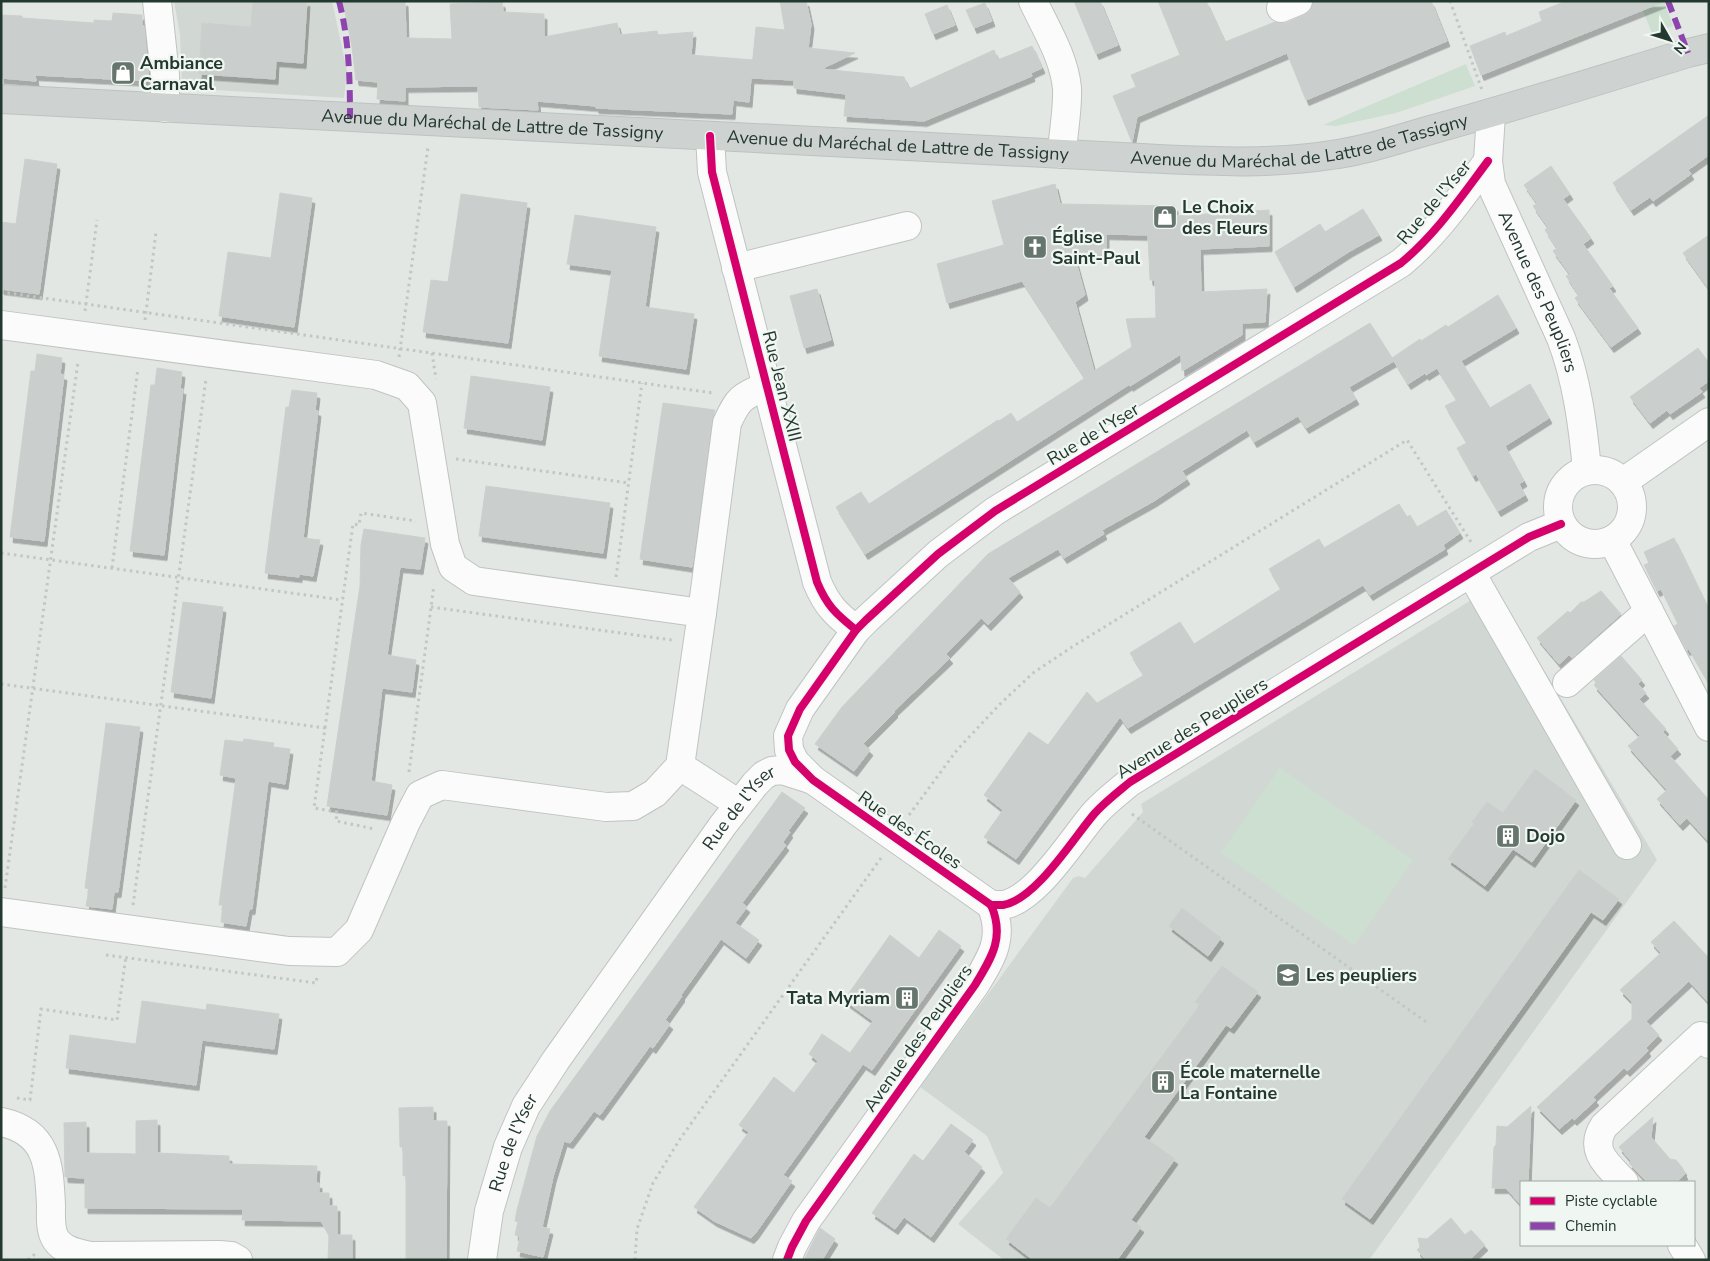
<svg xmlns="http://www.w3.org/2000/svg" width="1710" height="1261" font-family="'Nunito Sans',sans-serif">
<defs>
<filter id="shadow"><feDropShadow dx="3" dy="5.5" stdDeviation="0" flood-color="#0004"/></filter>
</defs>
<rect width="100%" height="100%" fill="#e2e7e4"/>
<g fill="#d1d8d4">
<polygon points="174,1 332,1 347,71 344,98 182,88 180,35"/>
<polygon points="1494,586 1657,860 1369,1260 1004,1260 958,1224 1003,1173 987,1136 920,1087 1073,878 1079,876 1085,878 1143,812 1141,804"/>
</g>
<g fill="#cddfd0">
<polygon points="1639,1 1664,1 1673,26 1652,33"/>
<polygon points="1466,64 1475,86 1396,113 1336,126 1323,125"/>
<polygon points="1280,768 1413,860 1354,945 1221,853"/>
</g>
<g fill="#cacecc" stroke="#cbd0cd" fill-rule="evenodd" filter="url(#shadow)">
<polygon points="253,1 307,1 303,63 276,61 275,79 199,74 202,23 251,27"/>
<polygon points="343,1 405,1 406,38 452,39 450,4 502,2 503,12 544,14 544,37 617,23 620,35 657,31 658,35 693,32 691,55 753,60 751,77 756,27 785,30 780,1 806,1 811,24 808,48 855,53 821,69 904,77 909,89 994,50 998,60 1032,46 1042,68 1031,73 1032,76 924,121 844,116 846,94 794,88 794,80 751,78 749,102 733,100 732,114 596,108 596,106 537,101 538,110 479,107 478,86 405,87 405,101 377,99 378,82 356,80 352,47"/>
<polygon points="1074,1 1100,1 1118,45 1096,54"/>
<polygon points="1158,1 1206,1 1225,42 1275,22 1279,23 1286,23 1304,15 1310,11 1313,3 1318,1 1431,1 1447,41 1306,100 1287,53 1137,117 1132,142 1113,96 1136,87 1131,75 1180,55"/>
<polygon points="1566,1 1663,2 1481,75 1470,46 1505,32 1506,36 1542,21 1539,12"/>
<polygon points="985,3 992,21 974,28 966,10"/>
<polygon points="947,5 955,25 933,34 925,14"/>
<polygon points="113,13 142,15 142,26 144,26 149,81 35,75 36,81 1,78 1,15 22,16 22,18 94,23 94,20 112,21"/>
<polygon points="1709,115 1709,155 1688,170 1691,174 1653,201 1650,197 1631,210 1613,183"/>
<polygon points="25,159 57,164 39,294 1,289 1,222 16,224"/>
<polygon points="1551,166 1570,194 1563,199 1591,238 1583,244 1613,286 1609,288 1638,328 1611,347 1575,298 1579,295 1566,276 1570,274 1553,251 1557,248 1545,230 1548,227 1533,206 1537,203 1524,185"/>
<path d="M1055,184l5,20 115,2v10l94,-6v36l-69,3 1,43 66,-3 -2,33 -23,1v12l-60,36 -1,-17 -51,32v-2l-265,170 -29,-47 25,-15 8,12 129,-84 1,1 12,-8 6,9 68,-44 -63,-97 -75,22 -10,-39 67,-19 -12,-44zM1106,234l42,1 2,45h5l1,38 -30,1 6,28 -38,24 -19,-69 10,-7 -11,-40h32z"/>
<polygon points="280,193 312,198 294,327 219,316 228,252 271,258"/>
<polygon points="461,194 527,203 508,343 423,332 431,280 448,282"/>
<polygon points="1363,209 1379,235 1350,251 1294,287 1275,252 1320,224 1325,232"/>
<polygon points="575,215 656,227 645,307 694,314 686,369 599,356 612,270 567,264"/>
<polygon points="1709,235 1709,289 1683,253"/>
<polygon points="817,289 831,340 804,348 790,296"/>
<polygon points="1498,295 1516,328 1461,361 1490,408 1530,384 1549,418 1505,446 1524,481 1519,484 1525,495 1498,511 1476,474 1473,476 1457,448 1467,443 1445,406 1457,400 1437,368 1426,375 1425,373 1408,384 1392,358 1420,339 1421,341 1446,325 1448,327"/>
<polygon points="1370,323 1394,361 1349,387 1356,399 1306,428 1298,416 1254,442 1247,430 1182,471 1187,479 1154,501 1102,530 1104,534 1064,558 1058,549 1008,578 1020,592 988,625 981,618 946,654 950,658 894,711 895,712 863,744 870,750 854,771 815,744 842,707 988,554"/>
<polygon points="1698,348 1709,363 1709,381 1699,388 1702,392 1670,414 1667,410 1650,423 1630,397"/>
<polygon points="37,354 62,358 60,374 64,375 44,541 10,537 31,371 35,371"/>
<polygon points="157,368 182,372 180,389 183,389 164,555 130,551 151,385 155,385"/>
<polygon points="471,376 550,387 542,440 464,428"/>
<polygon points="292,390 317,393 315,410 318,411 303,538 320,540 313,576 299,574 299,577 265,573 286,407 289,407"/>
<polygon points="663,403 715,410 712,421 692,567 640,559"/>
<polygon points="486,486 610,503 603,553 479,536"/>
<polygon points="1399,504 1407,517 1410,515 1417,527 1446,510 1460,533 1443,545 1445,549 1370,595 1363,585 1128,728 1120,717 1016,859 984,837 1003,810 984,795 1029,732 1048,745 1087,692 1097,703 1144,675 1130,653 1180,622 1194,644 1281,589 1269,569 1319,539 1324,548"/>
<polygon points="364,529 425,538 420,569 400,567 387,655 416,660 412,692 382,688 371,781 392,785 387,815 327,806 360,586 361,545"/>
<polygon points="1674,538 1709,610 1709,684 1689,649 1687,650 1676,630 1674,626 1678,624 1661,589 1657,591 1644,565 1649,563 1644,552"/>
<polygon points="1601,591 1621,614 1572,658 1569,655 1559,664 1537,638 1568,611 1570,613 1581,602 1584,602"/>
<polygon points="183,602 223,607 211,698 171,692"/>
<polygon points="1621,656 1642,680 1638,684 1646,693 1639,699 1666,729 1663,732 1678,749 1670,756 1709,800 1709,842 1687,818 1680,825 1657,799 1667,790 1628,746 1640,736 1594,685 1596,683 1594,680"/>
<polygon points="106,723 140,727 118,892 114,892 112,909 86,906 89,889 85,888"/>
<polygon points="244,739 274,743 273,747 290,749 285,784 268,781 252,909 249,909 246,926 221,922 223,905 219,905 236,778 220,775 225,740 243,742"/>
<polygon points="1535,769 1576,800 1532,862 1513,849 1485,886 1448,859 1474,824 1472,822 1487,802 1503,813"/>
<polygon points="782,792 805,808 788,831 790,832 783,842 786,845 742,903 747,907 735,923 759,940 746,958 721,939 681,995 682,996 665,1020 670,1024 653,1048 650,1046 600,1115 594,1111 570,1143 564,1141 553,1177 542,1227 550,1229 543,1257 517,1251 520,1237 515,1235 518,1222 515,1221 517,1210 537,1136 550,1111"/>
<polygon points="1579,870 1619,899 1603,920 1591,912 1370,1219 1342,1199"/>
<polygon points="1182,908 1221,938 1208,956 1169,926"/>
<polygon points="1674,921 1709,958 1709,1003 1689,981 1646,1021 1659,1035 1646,1048 1648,1051 1627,1071 1624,1068 1593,1097 1596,1100 1574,1120 1572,1118 1559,1129 1537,1107 1632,1019 1632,1002 1620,990 1661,953 1651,942"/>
<polygon points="939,930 961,946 872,1070 863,1064 796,1157 783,1175 792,1181 755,1234 751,1238 714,1221 694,1207 749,1132 739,1125 774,1077 794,1093 818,1061 809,1054 822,1034 850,1053 873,1021 844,1000 890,935 919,958"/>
<polygon points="1222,966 1258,992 1231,1028 1226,1025 1144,1137 1175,1159 1131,1220 1141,1227 1117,1260 1033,1260 1006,1239 1036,1198 1050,1208 1200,1005 1195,1002"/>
<polygon points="142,1001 206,1010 207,1004 279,1014 274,1049 202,1040 196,1085 66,1068 70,1035 136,1044"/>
<polygon points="1531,1106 1528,1182 1521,1182 1521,1205 1506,1188 1492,1188 1494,1147 1496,1145 1497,1126 1507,1127"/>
<polygon points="433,1107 433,1121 447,1121 446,1260 406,1260 406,1175 403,1176 403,1147 400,1147 399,1108"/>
<polygon points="1653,1117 1651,1137 1670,1159 1676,1160 1684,1170 1683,1171 1685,1174 1677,1182 1647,1182 1629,1163 1631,1161 1619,1147"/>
<polygon points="157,1120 157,1153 229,1156 229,1164 317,1166 316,1183 319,1183 319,1193 329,1193 329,1206 337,1206 337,1235 352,1235 352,1260 328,1260 329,1235 321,1221 242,1220 243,1209 85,1208 85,1178 65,1177 64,1123 86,1122 86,1153 136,1154 136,1121"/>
<polygon points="951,1124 973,1140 964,1152 982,1167 931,1237 904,1217 895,1229 872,1213 914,1154 923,1161"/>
<polygon points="1451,1218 1465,1235 1471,1230 1485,1245 1469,1260 1426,1260 1417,1250 1420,1247 1418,1238 1427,1239"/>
<polygon points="820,1228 835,1239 822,1260 804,1260"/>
</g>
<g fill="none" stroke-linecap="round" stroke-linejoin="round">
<defs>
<g id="minor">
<polyline points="157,1 165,75 165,108"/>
<path d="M1033,1c13,28 31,56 34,87 1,22 -4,44 -5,66"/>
<polyline points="1281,8 1298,1"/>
<path id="s1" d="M1491,114l-3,47 3,23 70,154c16,42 22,88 26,132"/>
<path d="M710,136l2,36 105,410c10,24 19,32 39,48"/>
<polyline points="736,268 907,226"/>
<polyline points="1,325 376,375 407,386 422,403 445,544 453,567 474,581 702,613 680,766 655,793 633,806 606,807 442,785 420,795 406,822 359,930 337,952 289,951 1,912"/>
<circle cx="1595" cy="507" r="37"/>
<polyline points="1623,482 1709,422"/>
<polyline points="1612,540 1709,727"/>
<polyline points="1471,573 1627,845"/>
<path d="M702,613l25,-190c11,-24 14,-27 40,-37"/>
<polyline points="1567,683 1649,611"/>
<polyline points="680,766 739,804"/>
<path d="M991,905l-178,-125 -18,-18 -6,-12 -1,-14 12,-27 56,-79 10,-10 72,-66 57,-43 406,-248c35,-29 60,-66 87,-102"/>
<path d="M991,905c4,0 8,0 12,0 33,-5 71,-68 92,-92 11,-12 23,-21 35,-31l399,-245 32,-13"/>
<path d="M1,1122c47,10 48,43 50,83 0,10 -1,22 3,31 6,14 23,17 36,20l129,-1 12,1 7,4"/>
<path d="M1624,1182c-16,-17 -36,-31 -20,-56l97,-90 8,8"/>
<polyline points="1682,1245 1691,1260"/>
<path id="s2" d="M482,1260l7,-49 19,-64 18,-41 30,-46 167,-235 32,-41 9,-9 8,-4 10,-1 31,10"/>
<path d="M787,1260l5,-13 14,-26 169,-236c17,-28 30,-48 16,-80"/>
</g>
<g id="major">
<path id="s3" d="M1,99l1140,59c64,3 127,7 190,-3 38,-5 73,-18 110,-28 83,-23 165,-49 247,-74l21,-5"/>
</g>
</defs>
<use href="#minor" stroke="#bfc4c1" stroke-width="30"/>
<use href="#major" stroke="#bcc3c0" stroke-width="30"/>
<g stroke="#c0c7c4" stroke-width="3" stroke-dasharray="2.5 4" stroke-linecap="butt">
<polyline points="1450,1 1482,90"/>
<polyline points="1,292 713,393"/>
<polyline points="85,311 97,220"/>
<polyline points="145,320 156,232"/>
<polyline points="432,353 436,379"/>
<polyline points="399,357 428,147"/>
<polyline points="456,459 629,483"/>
<polyline points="1,553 342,600"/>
<polyline points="112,568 138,368"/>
<polyline points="616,577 642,383"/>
<polyline points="431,607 672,640"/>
<polyline points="1,684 325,728 314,808 337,812 336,821 375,829"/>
<polyline points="325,728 353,524 359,525 361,513 416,521"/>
<polyline points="409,772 434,585"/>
<polyline points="1132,814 1429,1024"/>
<polyline points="909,815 957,750 999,705 1033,673 1072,647 1407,440 1471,542"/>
<polyline points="5,888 78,362"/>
<polyline points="133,905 206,379"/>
<polyline points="106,955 316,983 317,977"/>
<polyline points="17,1098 30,1100 41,1009 117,1020 126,956"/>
<polyline points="28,1260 35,1254"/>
<polyline points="635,1260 637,1229 653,1183 680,1139 881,858"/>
</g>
<use href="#minor" stroke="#fbfbfb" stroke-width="28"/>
<use href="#major" stroke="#ced3d1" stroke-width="28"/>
<g stroke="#8e44ad" stroke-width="6" stroke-dasharray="12 6" stroke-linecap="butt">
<path d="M339,1c10,38 11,77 11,117"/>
<polyline points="1668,1 1688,53"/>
</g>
<defs>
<g id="cycleway">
<path d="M710,136l2,36 105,410c10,24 19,32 39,48"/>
<path d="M991,905l-178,-125 -18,-18 -6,-12 -1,-14 12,-27 56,-79 10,-10 72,-66 57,-43 406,-248c35,-29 60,-66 87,-102"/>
<path d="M991,905c4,0 8,0 12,0 33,-5 71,-68 92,-92 11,-12 23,-21 35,-31l399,-245 32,-13"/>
<path d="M787,1260l5,-13 14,-26 169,-236c17,-28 30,-48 16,-80"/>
</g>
</defs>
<use href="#cycleway" stroke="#f0f6f2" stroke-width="11"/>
<use href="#cycleway" stroke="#d6006c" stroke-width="8"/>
</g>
<defs>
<symbol id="shop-square" viewBox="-11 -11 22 22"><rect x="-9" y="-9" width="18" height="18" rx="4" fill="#66756e" stroke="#f0f6f2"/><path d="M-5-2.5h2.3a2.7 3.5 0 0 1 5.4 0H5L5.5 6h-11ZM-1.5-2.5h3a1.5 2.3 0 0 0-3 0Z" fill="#fff"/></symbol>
<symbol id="church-square" viewBox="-11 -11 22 22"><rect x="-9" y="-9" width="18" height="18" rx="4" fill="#66756e" stroke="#f0f6f2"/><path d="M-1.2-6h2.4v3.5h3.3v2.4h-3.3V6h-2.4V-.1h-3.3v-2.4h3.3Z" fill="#fff"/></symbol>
<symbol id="building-square" viewBox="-11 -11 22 22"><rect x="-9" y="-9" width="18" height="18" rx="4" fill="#66756e" stroke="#f0f6f2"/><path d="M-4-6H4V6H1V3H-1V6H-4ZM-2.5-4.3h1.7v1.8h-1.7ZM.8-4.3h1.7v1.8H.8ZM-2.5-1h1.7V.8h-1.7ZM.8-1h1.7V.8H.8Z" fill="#fff"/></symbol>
<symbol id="school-square" viewBox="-11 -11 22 22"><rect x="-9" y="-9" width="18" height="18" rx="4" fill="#66756e" stroke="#f0f6f2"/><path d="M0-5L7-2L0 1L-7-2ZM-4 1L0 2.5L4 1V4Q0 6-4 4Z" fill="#fff"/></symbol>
</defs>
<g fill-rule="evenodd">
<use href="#shop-square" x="109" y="59" width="28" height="28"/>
<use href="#shop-square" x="1151" y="203" width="28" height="28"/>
<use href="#church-square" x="1021" y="233" width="28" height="28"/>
<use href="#building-square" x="1494" y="822" width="28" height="28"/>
<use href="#school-square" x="1274" y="961" width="28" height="28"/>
<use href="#building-square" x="893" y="984" width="28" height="28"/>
<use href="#building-square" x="1149" y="1068" width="28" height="28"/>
</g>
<g text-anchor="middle" stroke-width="4.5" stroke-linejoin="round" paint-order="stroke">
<g font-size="18" font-weight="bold" fill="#23382f" stroke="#f0f6f2" text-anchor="start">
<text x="140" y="69">Ambiance<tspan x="140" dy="21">Carnaval</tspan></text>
<text x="1182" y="213">Le Choix<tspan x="1182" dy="21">des Fleurs</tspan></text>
<text x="1052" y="243">Église<tspan x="1052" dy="21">Saint-Paul</tspan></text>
<text x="1526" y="842">Dojo</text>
<text x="1306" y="981">Les peupliers</text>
<text x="890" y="1004" text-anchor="end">Tata Myriam</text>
<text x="1180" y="1078">École maternelle<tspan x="1180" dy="21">La Fontaine</tspan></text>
</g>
<g font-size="18" fill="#23382f" stroke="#f0f6f2">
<text dy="6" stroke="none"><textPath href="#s3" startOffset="492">Avenue du Maréchal de Lattre de Tassigny</textPath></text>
<text dy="6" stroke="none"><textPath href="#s3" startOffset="1302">Avenue du Maréchal de Lattre de Tassigny</textPath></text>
<text dy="6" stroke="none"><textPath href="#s3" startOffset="898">Avenue du Maréchal de Lattre de Tassigny</textPath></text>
<text transform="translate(1434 202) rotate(-50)" y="6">Rue de l'Yser</text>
<text dy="6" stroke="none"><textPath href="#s1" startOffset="188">Avenue des Peupliers</textPath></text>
<text transform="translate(782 386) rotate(76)" y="6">Rue Jean XXIII</text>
<text transform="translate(1093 434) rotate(-31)" y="6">Rue de l'Yser</text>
<text transform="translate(1192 728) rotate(-32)" y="6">Avenue des Peupliers</text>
<text dy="6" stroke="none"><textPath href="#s2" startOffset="528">Rue de l'Yser</textPath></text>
<text transform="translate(910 830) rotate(35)" y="6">Rue des Écoles</text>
<text transform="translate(918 1038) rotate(-55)" y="6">Avenue des Peupliers</text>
<text dy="6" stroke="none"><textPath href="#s2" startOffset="122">Rue de l'Yser</textPath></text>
</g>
</g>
<rect width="1710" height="1261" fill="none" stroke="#23382f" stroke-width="5"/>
<rect x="1520" y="1181" width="175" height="65" fill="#f0f6f2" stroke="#9eaaa4"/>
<rect x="1530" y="1197" width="25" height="8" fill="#d6006c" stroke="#9eaaa4"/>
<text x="1565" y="1206" font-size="15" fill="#23382f">Piste cyclable</text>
<rect x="1530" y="1222" width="25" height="8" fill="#8e44ad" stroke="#9eaaa4"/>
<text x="1565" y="1231" font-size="15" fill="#23382f">Chemin</text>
<g transform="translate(1670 40) rotate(129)" stroke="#f0f6f2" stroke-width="4" paint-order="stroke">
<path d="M0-4L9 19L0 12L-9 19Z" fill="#23382f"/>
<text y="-8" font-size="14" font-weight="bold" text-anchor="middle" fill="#23382f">N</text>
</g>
</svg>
